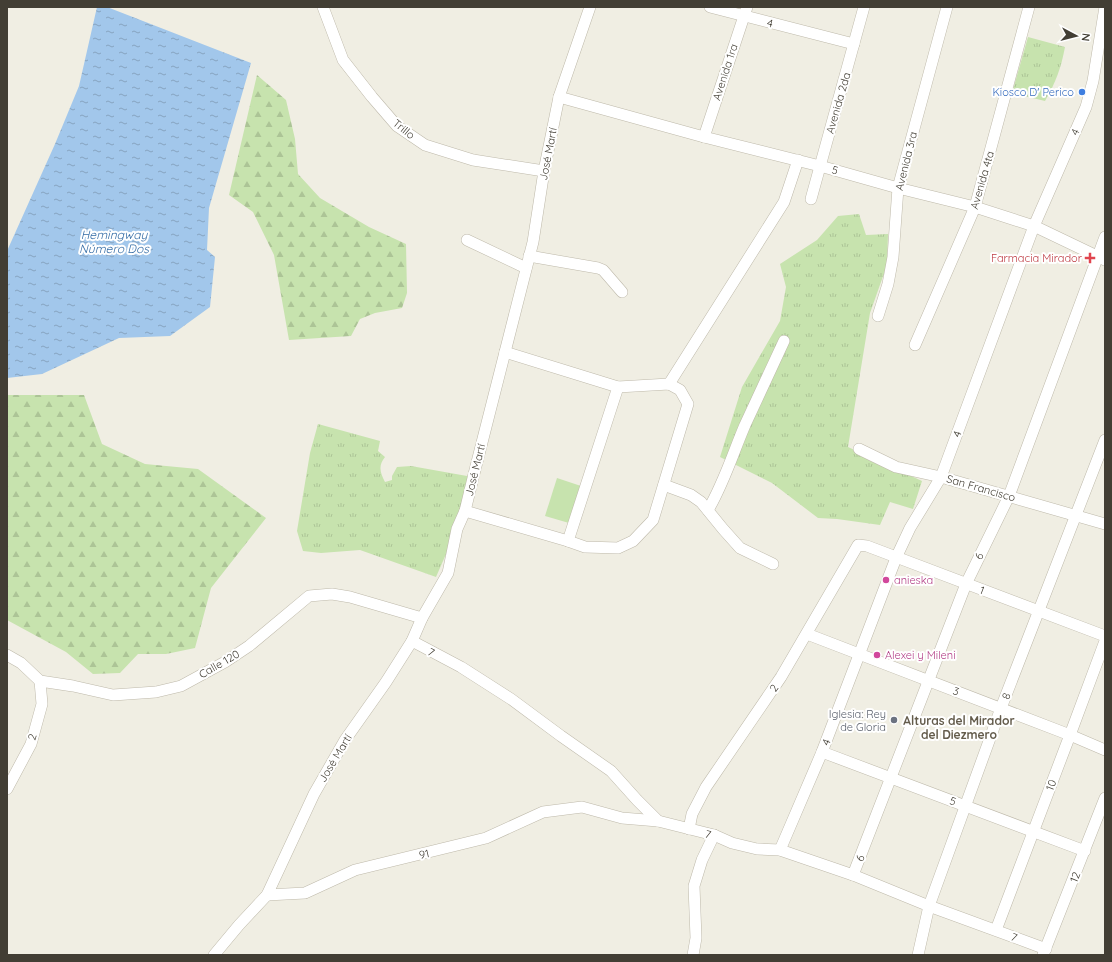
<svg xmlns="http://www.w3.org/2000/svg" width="1112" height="962" font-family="Quicksand,sans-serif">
<defs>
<pattern id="grass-tufts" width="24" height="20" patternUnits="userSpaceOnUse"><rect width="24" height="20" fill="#c7e3ae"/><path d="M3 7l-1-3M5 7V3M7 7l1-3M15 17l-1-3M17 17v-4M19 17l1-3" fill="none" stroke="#acc496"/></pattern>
<pattern id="forest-firs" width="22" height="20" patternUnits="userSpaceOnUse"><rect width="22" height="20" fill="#c7e3ae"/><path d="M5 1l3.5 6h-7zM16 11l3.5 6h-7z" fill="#acc496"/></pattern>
<pattern id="water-ripples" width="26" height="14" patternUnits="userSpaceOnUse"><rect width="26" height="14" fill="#a2c7eb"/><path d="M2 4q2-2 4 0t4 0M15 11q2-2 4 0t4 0" fill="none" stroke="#86a3bf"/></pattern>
</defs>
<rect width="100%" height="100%" fill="#f0eee3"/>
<g fill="url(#grass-tufts)">
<path d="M1028,37l37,10c-4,21 -9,35 -20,54l-33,-8z"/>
<polygon points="859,214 866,235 888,234 887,265 870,313 848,447 922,481 913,509 890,502 880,525 837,519 818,518 772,483 720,457 742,387 780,321 786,287 780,264 817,240 838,216"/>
<path d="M318,424l62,17 -2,10 7,6c-7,9 -5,15 0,25l7,-2v-4l5,-9 14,-1 56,10 1,4 -11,49 -21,48 -76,-27 -39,3 -18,-2 -6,-20 13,-78z"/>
</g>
<g fill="url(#forest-firs)">
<polygon points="257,75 286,100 295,139 298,174 320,198 369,227 406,244 407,293 402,308 375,313 360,319 351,336 289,340 274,255 253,212 229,195"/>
<polygon points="7,395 84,395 102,444 145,464 198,469 266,518 211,588 195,648 166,654 138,654 120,673 93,674 66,652 7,620"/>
</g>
<polygon fill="#c7e3ae" points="557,478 581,486 569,523 545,516"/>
<polygon fill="url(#water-ripples)" points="97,7 107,7 251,63 209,208 207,250 215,257 210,307 170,336 119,338 42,374 7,378 7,251 55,144 79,86"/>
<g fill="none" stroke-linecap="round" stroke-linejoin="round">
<defs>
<g id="minor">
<polyline points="323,7 343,60 372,97 397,126 425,145 473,160 544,171"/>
<polyline points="710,7 854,44"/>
<polyline points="559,97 704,137 820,166 898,188 975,207 1034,226 1105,260"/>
<polyline points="704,137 747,7"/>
<polyline points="811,199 864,7"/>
<polyline points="467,240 526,268"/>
<polyline points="529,256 598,268 603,270 622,292"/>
<polyline points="878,316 888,284 893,257 898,188 947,7"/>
<polyline points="915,345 975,207 1029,7"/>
<polyline points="669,384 784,202 798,160"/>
<polyline points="859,449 896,467 941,477 1105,524"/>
<polyline points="664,485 691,495 701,502 723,529 740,548 773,564"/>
<path d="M708,510c16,-27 25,-57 37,-85 13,-28 26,-56 39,-84"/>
<polyline points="465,511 568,541 585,547 618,548 633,541 653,520 688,404 680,390 669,384 618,387 505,352"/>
<polyline points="568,541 618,387"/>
<polyline points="807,634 1070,735 1105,750"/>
<polyline points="412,641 461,667 511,699 561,736 611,771 637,800 658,821"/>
<polyline points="7,655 21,663 40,681 73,686 113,695 156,692 181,686 225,662 249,646 309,596 332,594 350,597 422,618"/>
<polyline points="822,752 1085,851"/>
<polyline points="7,789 31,744 42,704 40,681"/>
<polyline points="689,829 692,814 706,787 781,677 858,545 867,546 1105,636"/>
<polyline points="780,850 822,752 896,558 910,528 941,477 1034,226 1086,107 1093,81 1105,7"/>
<polyline points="853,875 966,584 1009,496 1105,237"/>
<polyline points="267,895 305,893 355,870 486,838 543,812 582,807 622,818 658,821 714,835 732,843 757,849 780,850 853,875 929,906 1046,949"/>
<polyline points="996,930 1070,735 1105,641"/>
<polyline points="214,955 239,925 267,895 314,794 345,740 386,682 412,641 422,618 448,573 457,529 465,511 474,474 533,242 544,171 559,97 590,7"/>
<polyline points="693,955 696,938 694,886 702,860 714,835"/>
<polyline points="918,955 929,906 1001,708 1105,440"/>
<polyline points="1043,955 1105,798"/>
</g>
</defs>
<use href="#minor" stroke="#beb9aa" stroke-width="12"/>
<use href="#minor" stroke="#fff" stroke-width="11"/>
</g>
<circle fill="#3f7fe0" stroke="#fff" stroke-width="1.5" cx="1082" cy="92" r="4"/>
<path fill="#e0444e" stroke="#fff" stroke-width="1.5" d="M1088 252h4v4h4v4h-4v4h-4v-4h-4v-4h4z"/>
<g fill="#d1479c" stroke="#fff" stroke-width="1.5">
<circle cx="886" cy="580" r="4"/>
<circle cx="877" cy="655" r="4"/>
</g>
<circle fill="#6b7280" stroke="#fff" stroke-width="1.5" cx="894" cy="720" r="4"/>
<g text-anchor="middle" stroke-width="4" stroke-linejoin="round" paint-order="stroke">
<g font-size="11" fill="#423e34" stroke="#fff">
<text transform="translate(770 23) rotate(14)" y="4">4</text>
<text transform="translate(725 72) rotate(-72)" y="4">Avenida 1ra</text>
<text transform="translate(838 103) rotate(-74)" y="4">Avenida 2da</text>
<text transform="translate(404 129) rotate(39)" y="4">Trillo</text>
<text transform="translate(1075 132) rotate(-66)" y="4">4</text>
<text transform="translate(548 154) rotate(-79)" y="4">José Martí</text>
<text transform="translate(906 161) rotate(-76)" y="4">Avenida 3ra</text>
<text transform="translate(835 170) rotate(16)" y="4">5</text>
<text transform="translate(982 180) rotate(-74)" y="4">Avenida 4ta</text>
<text transform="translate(957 434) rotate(-70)" y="4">4</text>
<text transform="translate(475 470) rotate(-76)" y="4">José Martí</text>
<text transform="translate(981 488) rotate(16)" y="4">San Francisco</text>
<text transform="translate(979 556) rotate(-64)" y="4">6</text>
<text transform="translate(982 590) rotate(21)" y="4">1</text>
<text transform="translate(431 652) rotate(28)" y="4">7</text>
<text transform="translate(219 664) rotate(-30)" y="4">Calle 120</text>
<text transform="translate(774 688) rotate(-56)" y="4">2</text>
<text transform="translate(956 691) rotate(21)" y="4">3</text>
<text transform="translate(1006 696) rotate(-69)" y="4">8</text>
<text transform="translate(32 737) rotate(-73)" y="4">2</text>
<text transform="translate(826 742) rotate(-69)" y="4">4</text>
<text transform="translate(335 758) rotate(-59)" y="4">José Martí</text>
<text transform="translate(1051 785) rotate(-69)" y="4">10</text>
<text transform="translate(953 801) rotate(20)" y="4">5</text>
<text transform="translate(708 834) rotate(15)" y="4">7</text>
<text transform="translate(424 854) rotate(-13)" y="4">91</text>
<text transform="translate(860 858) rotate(-69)" y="4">6</text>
<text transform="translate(1075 877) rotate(-68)" y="4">12</text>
<text transform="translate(1014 937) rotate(21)" y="4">7</text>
</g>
<g font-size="11" fill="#366cbe" stroke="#fff" text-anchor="end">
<text x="1074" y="96">Kiosco D' Perico</text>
</g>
<g font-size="11" fill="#be3a42" stroke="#fff" text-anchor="end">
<text x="1082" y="262">Farmacia Mirador</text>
</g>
<g font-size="11" fill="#b23c85" stroke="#fff" text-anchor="start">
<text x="894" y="584">anieska</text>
<text x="885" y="659">Alexei y Mileni</text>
</g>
<g font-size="11" fill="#5b616d" stroke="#fff" text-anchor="end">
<text x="886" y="718">Iglesia: Rey<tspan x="886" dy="13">de Gloria</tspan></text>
</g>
<g font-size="12" font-style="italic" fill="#356da6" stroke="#fff">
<text x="114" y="239">Hemingway<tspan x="114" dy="14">Número Dos</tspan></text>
</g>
<g font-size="12" font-weight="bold" fill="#645c4c" stroke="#fff">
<text x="959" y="725">Alturas del Mirador<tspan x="959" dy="14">del Diezmero</tspan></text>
</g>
</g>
<rect width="1112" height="962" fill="none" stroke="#423e34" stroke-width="16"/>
<g transform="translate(1076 36) rotate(97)" stroke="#ffffff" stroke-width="3" paint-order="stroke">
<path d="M0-3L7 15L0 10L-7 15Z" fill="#423e34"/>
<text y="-6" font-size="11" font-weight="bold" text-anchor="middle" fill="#423e34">N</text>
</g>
</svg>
